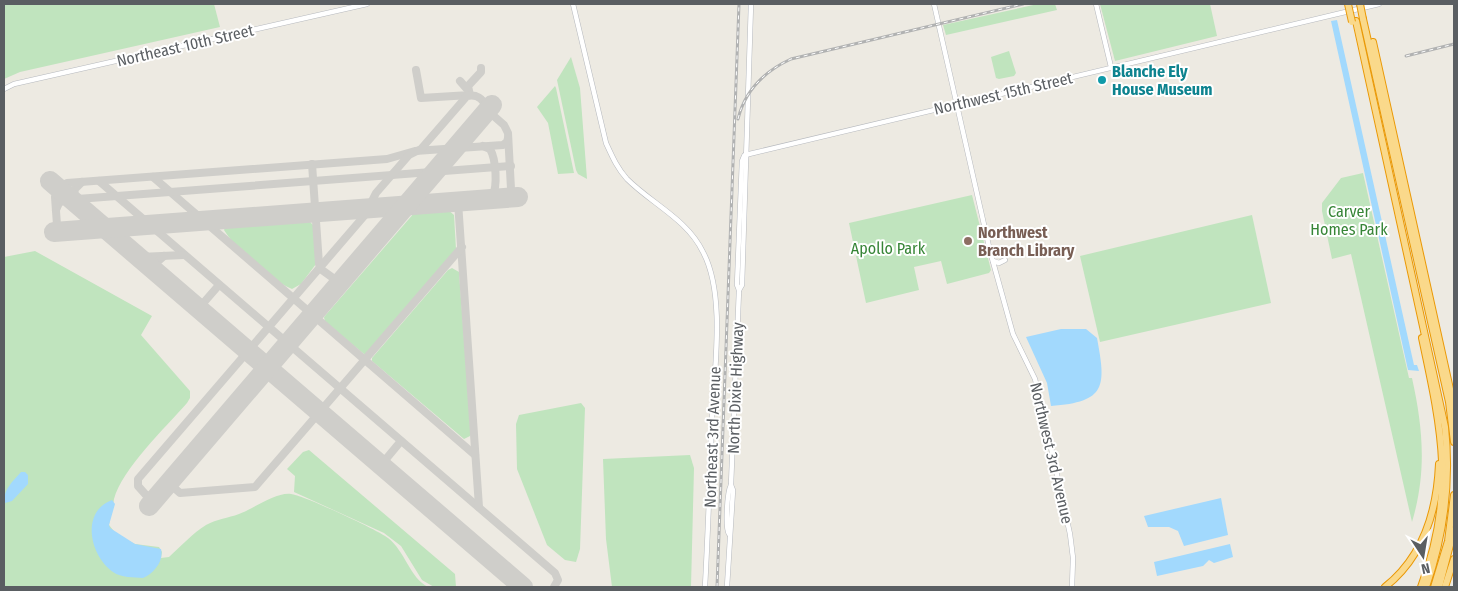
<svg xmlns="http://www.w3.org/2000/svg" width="1458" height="591" font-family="'Fira Sans Condensed',sans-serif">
<rect width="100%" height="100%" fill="#edeae2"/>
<g fill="#c0e4be">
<polygon points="4,4 214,4 220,27 20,72 4,79"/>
<polygon points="1038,4 1055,4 1057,10 946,35 943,25"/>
<polygon points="1100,4 1210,4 1217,36 1115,61"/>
<polygon points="1009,51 1016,73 1014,76 999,79 996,78 991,57"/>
<polygon points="571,57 580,88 587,179 578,174 576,170 557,80"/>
<polygon points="555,86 556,88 574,173 558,174 548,123 537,107"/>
<path d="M1363,173l46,205h3c11,50 15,94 0,144l-61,-268 -19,5 -10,-48v-8l19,-25z"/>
<polygon points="972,195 991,270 989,273 947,284 941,261 914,267 919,290 866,303 849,223"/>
<polygon points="448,210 454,215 456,249 367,354 364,354 325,322 324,317 415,212"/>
<polygon points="1252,215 1271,303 1100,342 1080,256"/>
<path d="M309,221l4,4 3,39 -15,20 -9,5c-23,-10 -55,-38 -68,-59l2,-4z"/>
<path d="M35,251l117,65 -11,19 49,56v7l-3,5c-21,24 -65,66 -73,96 -1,8 -4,18 -5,26l8,10 18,9 24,3 3,5 -1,6 8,-1c12,-11 24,-24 37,-32 11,-6 22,-7 33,-11 14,-5 37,-22 52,-20 12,1 87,36 97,44 17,13 22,40 40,49h-424v-330z"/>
<polygon points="452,268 459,272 471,431 470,436 464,439 372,361 372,358 448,270"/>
<polygon points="581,403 585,408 580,549 576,562 565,560 547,545 517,469 516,424 519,415"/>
<polygon points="309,450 455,574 456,587 434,587 422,580 401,546 384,533 294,492 295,476 287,469 303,452"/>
<polygon points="690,455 694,468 691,587 612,587 606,539 603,459"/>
</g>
<g fill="#a2d9fd">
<polygon points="1337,20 1414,365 1417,365 1419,371 1408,370 1331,21"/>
<path d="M1061,329h25l11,9c9,48 10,64 -46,68l-4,-23 -21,-46z"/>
<path d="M21,472h4l3,3v9l-16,17 -7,2c-3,-12 8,-22 16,-31z"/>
<polygon points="1221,498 1228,535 1184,546 1178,531 1169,527 1148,527 1144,516"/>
<path d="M112,500l3,4 -6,21 1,3 25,16 26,5c3,12 -7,24 -18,29 -9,-1 -22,0 -30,-6 -23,-16 -33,-60 -1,-72z"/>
<polygon points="1230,544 1233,557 1214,563 1209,560 1203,566 1157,576 1154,562"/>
</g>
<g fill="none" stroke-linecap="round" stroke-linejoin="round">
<g stroke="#cfceca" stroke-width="8">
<polyline points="416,70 421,98 470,95 468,86 481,72 481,68"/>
<polyline points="460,81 467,89"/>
<polyline points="488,111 504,125 508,133 511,189 507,194 498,199"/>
<path d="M483,146l7,3c6,10 8,38 2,48l-4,2"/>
<polyline points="312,164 319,264 322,270 340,283"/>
<polyline points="153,177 475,455"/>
<polyline points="99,181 555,573 558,580 554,587"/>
<polyline points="73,200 75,189 82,182"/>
<polyline points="458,202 479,507"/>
<polyline points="56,210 59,203 64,200 511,166"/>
<polyline points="67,231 57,225 55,197 58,188 67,183 387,159 415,151 503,145 507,142 508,138"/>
<polyline points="139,257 184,255"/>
<polyline points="157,273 156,263 164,256"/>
<polyline points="199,308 219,285"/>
<polyline points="381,465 401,441"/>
<polyline points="175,475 172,486 180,493 255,487 462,247"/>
<path d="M162,491l-9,5 -7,-1 -8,-9v-7l227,-264 11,-22 33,-38 12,-6 46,-53c9,-2 16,2 19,11l-2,7"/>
</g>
<g stroke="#cfceca" stroke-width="20">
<polyline points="50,181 523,587"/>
<polyline points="54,232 518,197"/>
<polyline points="149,506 492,105"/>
</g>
<defs>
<g id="secondary">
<path d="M573,4l33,139c6,13 11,25 21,36 25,25 60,40 76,73 23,43 11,119 9,168 -2,56 -4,112 -7,167"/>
<polyline points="934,4 990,251 1013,334 1035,379 1044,416 1070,534 1073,558 1072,587"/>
<polyline points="1096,4 1111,67"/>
<polyline points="4,89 14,84 367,4"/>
<polyline points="745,155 1379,4"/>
<polyline points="993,261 999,263 1005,260"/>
<polyline points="739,290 737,285 742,161 744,156"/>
<path d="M729,534c-4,-6 -2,-42 2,-49l8,-195 3,-5 9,-281"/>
<polyline points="727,587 733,490 731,485"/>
</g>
<g id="highway">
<polyline points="1363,19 1449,402 1454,442"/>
<path d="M1356,21l89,406c6,55 -1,108 -19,160"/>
<polyline points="1373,42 1454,407"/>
<path d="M1385,587c38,-30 52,-77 54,-123"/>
<path d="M1421,587c35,-92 21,-156 1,-249"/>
<polyline points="1434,587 1448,541 1454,495"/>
<polyline points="1439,587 1454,530"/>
<polyline points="1445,587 1454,559"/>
</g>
</defs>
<use href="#secondary" stroke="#b6b9be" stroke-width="5.5"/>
<use href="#highway" stroke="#ea9805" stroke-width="8"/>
<use href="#secondary" stroke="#fff" stroke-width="4.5"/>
<use href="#highway" stroke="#fad98b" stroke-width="6"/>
<defs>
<g id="rail">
<polyline points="1406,56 1454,44"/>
<path d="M738,119c7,-29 27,-48 53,-60l232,-55"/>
<polyline points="717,587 739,4"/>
</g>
</defs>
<use href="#rail" stroke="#b1b2b2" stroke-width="3"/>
<use href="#rail" stroke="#fff" stroke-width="1" stroke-dasharray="4" stroke-linecap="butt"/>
<defs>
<g id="highway-bridge">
<polyline points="1348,4 1352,22"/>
<polyline points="1360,4 1363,19"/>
</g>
</defs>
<use href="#highway-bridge" stroke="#ea9805" stroke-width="8" stroke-linecap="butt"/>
<use href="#highway-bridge" stroke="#fad98b" stroke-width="6"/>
</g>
<circle fill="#0f9aa8" stroke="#fff" stroke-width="2" cx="1102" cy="80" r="5"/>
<circle fill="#8d6e63" stroke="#fff" stroke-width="2" cx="968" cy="241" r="5"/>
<g text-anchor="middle" stroke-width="4" stroke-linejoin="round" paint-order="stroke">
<g font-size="16" fill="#5a5e62" stroke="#fff">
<text transform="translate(185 45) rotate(-13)" y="6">Northeast 10th Street</text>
<text transform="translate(1003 93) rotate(-13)" y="6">Northwest 15th Street</text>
<text transform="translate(735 388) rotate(-88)" y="6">North Dixie Highway</text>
<text transform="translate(712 437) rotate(-88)" y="6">Northeast 3rd Avenue</text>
<text transform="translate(1052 453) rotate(77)" y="6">Northwest 3rd Avenue</text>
</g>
<g font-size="16" font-weight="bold" fill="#0d838f" stroke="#fff" text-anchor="start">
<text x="1112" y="77">Blanche Ely<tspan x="1112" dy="18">House Museum</tspan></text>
</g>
<g font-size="16" fill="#378537" stroke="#fff">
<text x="1349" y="217">Carver<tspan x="1349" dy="18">Homes Park</tspan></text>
<text x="888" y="254">Apollo Park</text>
</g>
<g font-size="16" font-weight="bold" fill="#785e54" stroke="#fff" text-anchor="start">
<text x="978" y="238">Northwest<tspan x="978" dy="18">Branch Library</tspan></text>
</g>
</g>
<rect width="1458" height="591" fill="none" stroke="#5a5e62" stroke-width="10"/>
<g transform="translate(1423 556) rotate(168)" stroke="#ffffff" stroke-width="4" paint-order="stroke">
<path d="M0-4L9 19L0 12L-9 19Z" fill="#5a5e62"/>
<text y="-8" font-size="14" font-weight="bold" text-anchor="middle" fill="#5a5e62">N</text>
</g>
</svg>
